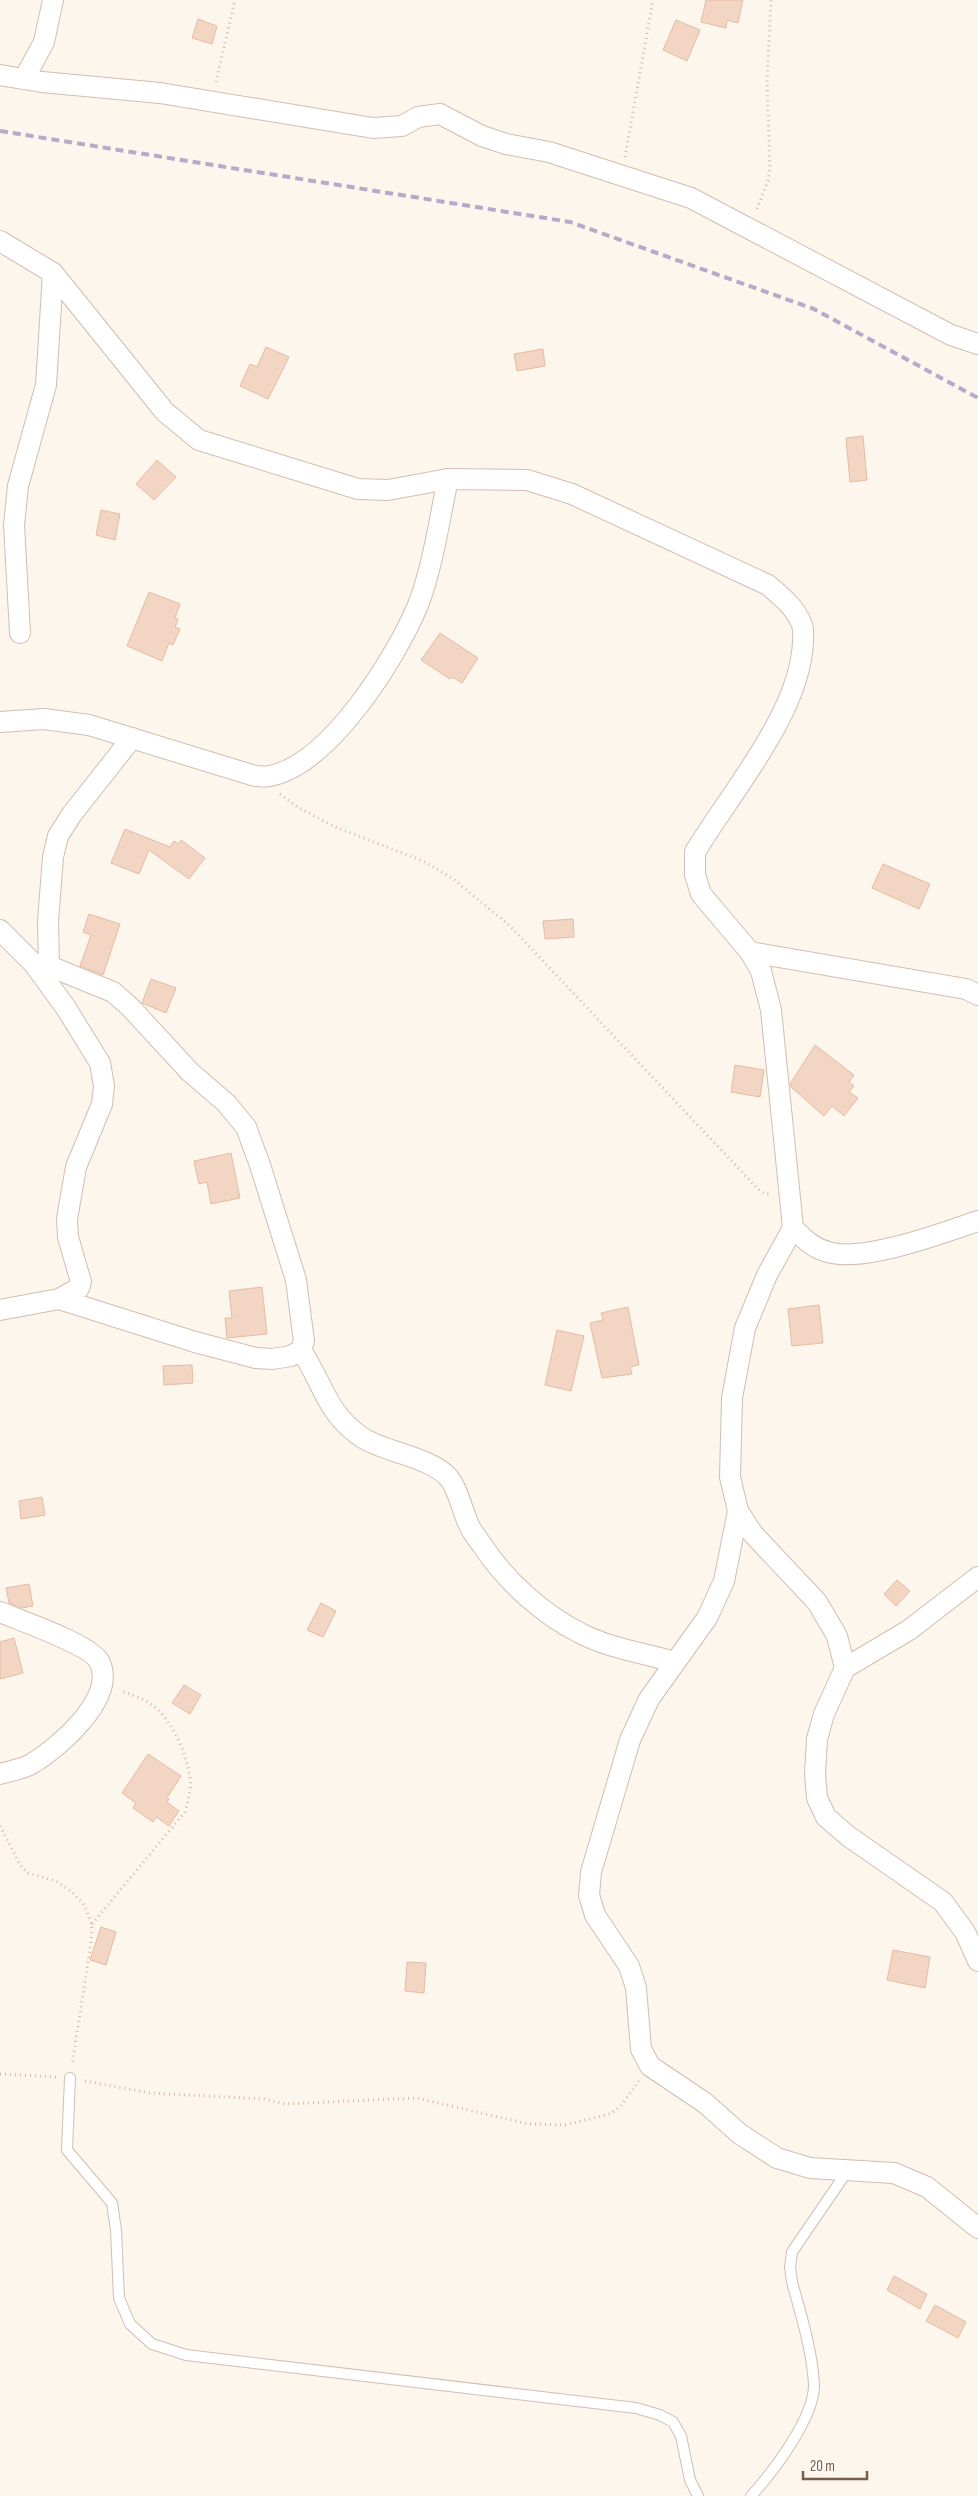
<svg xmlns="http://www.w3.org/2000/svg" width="978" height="2496" font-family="'Sofia Sans Condensed',sans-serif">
<rect width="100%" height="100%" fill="#fdf6ec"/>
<g fill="#f3d5c3" stroke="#e6bba3">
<polygon points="706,0 743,0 738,23 727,20 726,28 701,22"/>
<polygon points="198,19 217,26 212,44 192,38"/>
<polygon points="676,20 700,30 687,61 663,50"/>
<polygon points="266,347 289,357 268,399 240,386 250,364 257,367"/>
<polygon points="543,349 545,366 517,371 514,354"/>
<polygon points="863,436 867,480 850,482 846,438"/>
<polygon points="157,460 176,477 154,500 136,484"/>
<polygon points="101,510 120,514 115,540 96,535"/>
<polygon points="149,592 180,604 175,618 178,619 175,627 180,629 173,645 169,643 162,661 127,646"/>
<polygon points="440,633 478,658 462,683 452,677 450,679 421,660"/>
<polygon points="125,829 170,847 174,841 179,844 181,840 205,858 189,879 149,850 139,874 111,863"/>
<polygon points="883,864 930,884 919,909 872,888"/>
<polygon points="89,914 120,924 103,975 80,966 91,935 83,932"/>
<polygon points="573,919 574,937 545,939 543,921"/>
<polygon points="151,979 176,988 166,1013 142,1003"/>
<polygon points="815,1045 854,1075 849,1082 854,1086 849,1092 858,1098 844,1116 832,1106 824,1116 791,1087 790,1084"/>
<polygon points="735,1065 764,1070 760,1097 731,1092"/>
<polygon points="231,1153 240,1198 211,1204 207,1182 199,1184 194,1161"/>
<polygon points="262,1287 267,1334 227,1338 225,1318 232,1318 229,1291"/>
<polygon points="819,1305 823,1343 792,1346 788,1309"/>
<polygon points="628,1307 639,1365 630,1367 632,1374 602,1378 590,1323 603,1320 601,1313"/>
<polygon points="557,1330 584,1336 571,1391 545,1385"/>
<polygon points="192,1365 193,1383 164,1385 163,1366"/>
<polygon points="42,1497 45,1515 21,1519 19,1501"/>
<polygon points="897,1580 910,1591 896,1606 884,1594"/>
<polygon points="29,1584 33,1606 22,1608 9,1603 6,1588"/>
<polygon points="321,1603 336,1611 323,1637 307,1630"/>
<polygon points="14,1638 23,1673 0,1679 0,1642"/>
<polygon points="184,1685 201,1695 190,1714 172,1703"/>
<polygon points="148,1754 181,1776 167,1798 169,1799 167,1802 179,1811 169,1826 156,1817 153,1822 133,1808 136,1803 122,1793"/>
<polygon points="101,1927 116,1932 106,1965 90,1960"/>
<polygon points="893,1950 930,1957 925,1988 887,1980"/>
<polygon points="407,1962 426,1963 424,1993 405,1991"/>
<polygon points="894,2276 927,2294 920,2309 887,2290"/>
<polygon points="935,2305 966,2322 958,2338 926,2321"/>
</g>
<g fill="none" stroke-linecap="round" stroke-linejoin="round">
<defs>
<g id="lane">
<polyline points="70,2078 67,2150 112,2203 116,2230 119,2298 130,2324 152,2344 186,2355 636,2408 660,2415 673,2422 681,2436 690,2480 698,2496"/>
<path d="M751,2496c22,-24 64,-79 63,-112 -2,-34 -13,-69 -22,-102l-2,-15 2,-15 56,-82"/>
</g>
<g id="street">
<polyline points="0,75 42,82 160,93 373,128 402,126 418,117 440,114 482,136 506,144 549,152 691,198 951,335 978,344"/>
<polyline points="24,79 44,42 53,0"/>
<path d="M0,241l53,32 112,139 34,28 159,49 30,1 60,-11 79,1 45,14 196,91c14,12 28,23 34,40 2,5 1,11 1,16 -2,71 -72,151 -108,211v23l6,19 49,58 11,19 10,39 22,218c11,11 20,20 35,24 35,11 114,-19 150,-31"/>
<polyline points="20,633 14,525 18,486 46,385 53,273"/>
<path d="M0,722l44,-3 45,6 166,51c5,0 10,1 15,0 60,-12 126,-118 148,-171 15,-39 21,-84 30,-126"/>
<polyline points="0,930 34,964 66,1008 100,1063 104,1086 102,1104 76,1167 67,1219 68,1237 81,1282 79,1288 59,1299 0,1310"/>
<polyline points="750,952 966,989 978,995"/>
<polyline points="34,964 49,966 113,992 130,1007 190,1072 226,1103 246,1127 260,1165 296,1280 304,1341 301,1350 291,1356 272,1359 256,1358 195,1342 59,1299"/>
<polyline points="49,966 48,921 53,857 58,836 72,814 132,738"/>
<polyline points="793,1228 767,1275 745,1328 732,1398 730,1477 738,1511 753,1534 817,1602 837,1636 845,1668 824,1714 817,1739 815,1774 817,1798 826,1817 848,1836 943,1902 965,1932 978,1961"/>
<path d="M301,1350c22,33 26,65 62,88 24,15 68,19 86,40 9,11 13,31 19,45 3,8 9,15 14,22 23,35 60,69 98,88 28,15 64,20 94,29"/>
<polyline points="738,1511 724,1581 707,1618 649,1699 630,1740 591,1872 589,1895 595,1915 629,1966 636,1988 641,2049 650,2066 705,2103 740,2134 777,2158 810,2168 894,2173 927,2187 978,2228"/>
<path d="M0,1612c21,9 89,32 99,49 19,36 -40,86 -66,102 -9,6 -23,8 -33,11"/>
<polyline points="845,1668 909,1630 978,1577"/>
</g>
</defs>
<use href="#lane" stroke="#d1beb0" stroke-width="12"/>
<use href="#street" stroke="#d1beb0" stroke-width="22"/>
<g stroke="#d9b8a5" stroke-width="3" stroke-dasharray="1 4" stroke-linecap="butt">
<polyline points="216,82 235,0"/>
<polyline points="625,157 653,0"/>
<polyline points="757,209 768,181 770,169 767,83 771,0"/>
<polyline points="280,794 299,808 335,827 423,861 452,878 510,926 758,1189 765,1194 771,1194"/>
<polyline points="0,1826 20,1865 28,1873 56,1881 71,1891 84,1905 92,1924 91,1942 72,2065"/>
<path d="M92,1924l93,-112c3,-12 7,-23 5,-35 -5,-27 -19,-62 -44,-76 -8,-4 -17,-7 -26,-11"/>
<polyline points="0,2074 56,2077"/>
<polyline points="85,2081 150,2093 265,2099 285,2104 417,2098 528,2124 565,2125 610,2114 620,2107 639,2081"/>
</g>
<use href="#lane" stroke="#fff" stroke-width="10"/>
<use href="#street" stroke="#fff" stroke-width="20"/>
<polyline stroke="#b9a8c9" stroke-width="4" stroke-dasharray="8 5" stroke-linecap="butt" points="0,131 570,222 814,309 978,398"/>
</g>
<path d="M803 2471v8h64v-8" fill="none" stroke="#7a5c4d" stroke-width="2.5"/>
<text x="810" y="2471" font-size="15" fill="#7a5c4d" stroke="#fffaf3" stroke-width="4" paint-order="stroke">20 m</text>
</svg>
